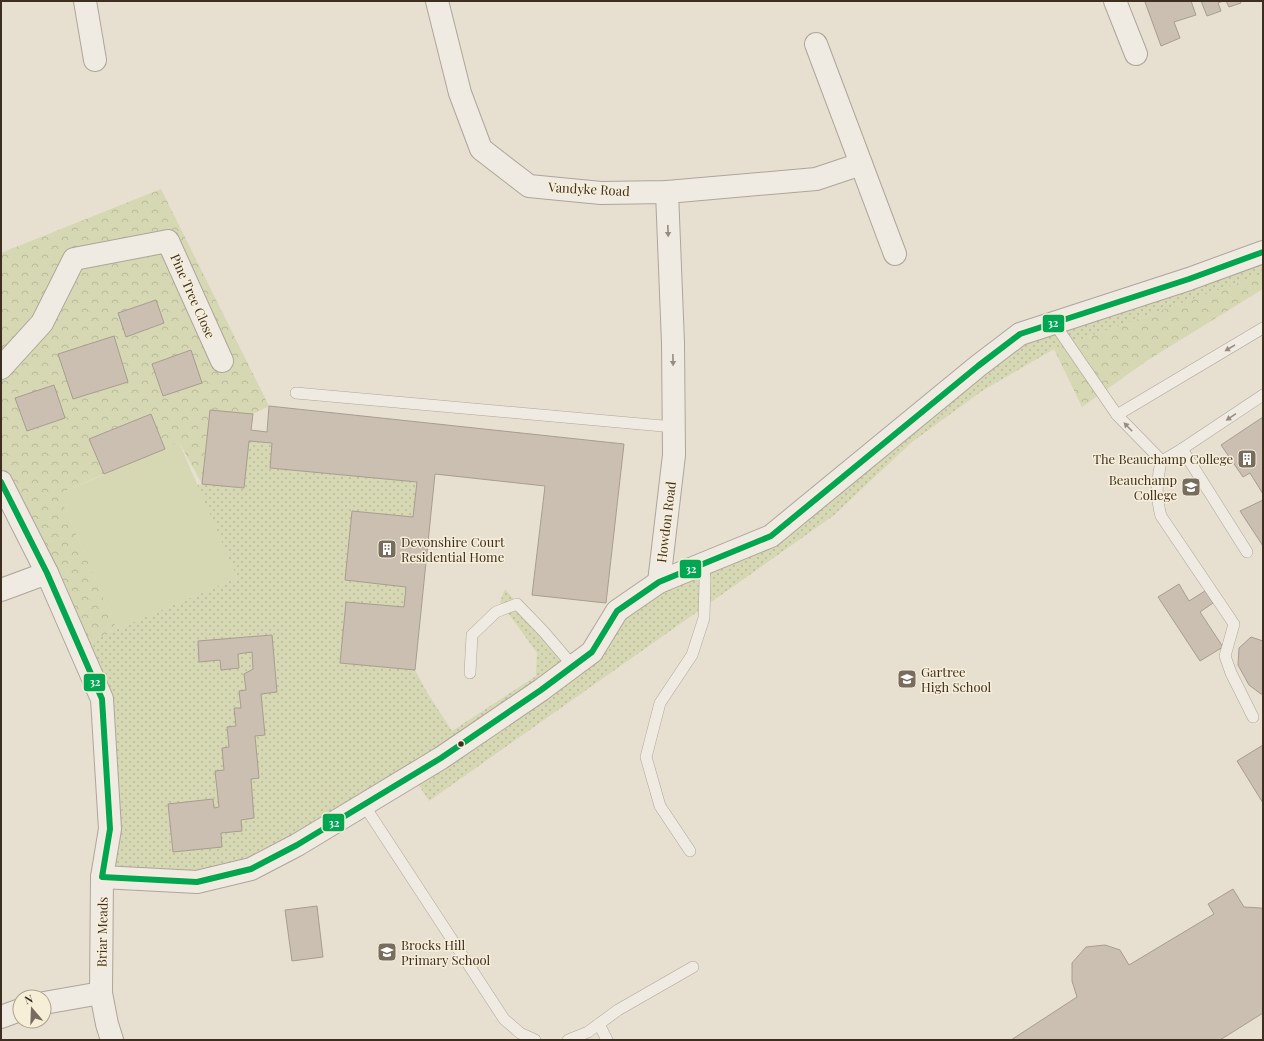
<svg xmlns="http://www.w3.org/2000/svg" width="1264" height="1041" font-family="'Playfair Display',serif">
<defs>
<pattern id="grass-dots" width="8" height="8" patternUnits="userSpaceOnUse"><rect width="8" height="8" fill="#d6d7b3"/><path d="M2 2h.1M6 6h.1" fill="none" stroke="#b9b99a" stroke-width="1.8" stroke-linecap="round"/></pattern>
<pattern id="forest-crowns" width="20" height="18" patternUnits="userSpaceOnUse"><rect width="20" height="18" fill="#d6d7b3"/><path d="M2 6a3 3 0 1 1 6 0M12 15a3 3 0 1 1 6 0" fill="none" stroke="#b9b99a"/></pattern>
</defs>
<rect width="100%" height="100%" fill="#e7e0d1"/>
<polygon fill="url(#grass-dots)" points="1263,251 1263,274 1054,349 982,391 912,442 833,516 429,801 412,775 251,869 102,877 106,762 80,647 117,629 237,578 197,485 202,484 244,488 249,441 272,443 270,468 417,482 413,517 352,511 345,580 406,587 404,607 347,602 340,663 415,670 428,694 452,731 536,676 537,653 500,602 505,589 573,666 617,611 771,535 1020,334"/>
<g fill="url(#forest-crowns)">
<polygon points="161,189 269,406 253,414 210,410 202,484 179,442 165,449 151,414 89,439 104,474 59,494 117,629 80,647 1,488 1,253"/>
<polygon points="1263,274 1263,289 1148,360 1082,407 1054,349"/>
</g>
<polygon fill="#d6d7b3" points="179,442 237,578 117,629 59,494"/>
<g fill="#cbbfb2" stroke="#a89c90">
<polygon points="1147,1 1191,1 1196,15 1174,22 1180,38 1161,46 1145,2"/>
<polygon points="1201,1 1223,1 1218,3 1221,11 1207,16"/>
<polygon points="1226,1 1240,1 1241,3 1229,7"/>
<polygon points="156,300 164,323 126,337 118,313"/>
<polygon points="114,336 128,382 73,399 58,354"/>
<polygon points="191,350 202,383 163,396 152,364"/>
<polygon points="54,385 65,418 27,431 15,398"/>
<polygon points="269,406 624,444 606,603 532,595 545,486 435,474 415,670 340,663 346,602 404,607 406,587 345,580 352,511 413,517 417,482 270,468 272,443 249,441 244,488 202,484 210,410 253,414 251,430 267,432"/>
<polygon points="151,414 165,449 104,474 89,439"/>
<polygon points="1263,417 1263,494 1250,473 1243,477 1221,445"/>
<polygon points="1263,500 1263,546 1240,511"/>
<polygon points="1179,584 1189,601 1205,591 1213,603 1200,612 1223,647 1200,661 1158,597"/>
<polygon points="272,635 277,692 261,694 265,735 255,736 259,778 251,779 254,818 241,820 242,831 221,833 222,847 173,852 168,804 213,799 214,808 219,807 215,771 224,770 222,748 229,747 227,727 236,726 234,708 241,708 239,691 246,690 244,674 253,669 252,652 238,654 239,668 221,670 220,660 199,662 198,641"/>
<polygon points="1251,637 1263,641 1263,694 1261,694 1249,685 1238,665 1239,648"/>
<polygon points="1263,745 1263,803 1237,761"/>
<polygon points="1233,889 1244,907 1261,908 1263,909 1263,1013 1220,1040 1011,1040 1077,997 1072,981 1072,963 1086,947 1105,945 1120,950 1129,965 1214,914 1208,904"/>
<polygon points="317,906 323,957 292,961 285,910"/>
</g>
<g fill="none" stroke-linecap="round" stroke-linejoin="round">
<defs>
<g id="service">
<polyline points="1054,323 1117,415 1162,461 1179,451 1263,395"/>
<polyline points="296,393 674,427"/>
<polyline points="1117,415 1263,328"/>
<polyline points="1182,449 1247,552"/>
<path d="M1161,461c-4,22 -6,33 0,55l73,108 -9,32 6,17 22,44"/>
<polyline points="470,673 472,635 496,612 517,604 544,632 573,666"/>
<polyline points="364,805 504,1019 520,1033 535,1040"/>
<polyline points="690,851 660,806 646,757 660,703 692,655 704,618 705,579 703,563"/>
<polyline points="599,1024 607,1040"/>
<polyline points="568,1040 588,1032 618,1010 693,967"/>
</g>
<g id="minor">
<polyline points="85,1 95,60"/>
<polyline points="437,1 460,93 481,149 529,186 601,193 667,192 816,179 861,164"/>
<polyline points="1115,1 1136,54"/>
<polyline points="816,44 895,254"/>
<polyline points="1,368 42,323 74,259 168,241 222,361"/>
<polyline points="1,482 47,573 102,699 110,829 102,877 101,993 107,1024 112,1040"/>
<polyline points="659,582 674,455 673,343 667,192"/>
<polyline points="1,590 47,573"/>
<polyline points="102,877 197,882 251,869 297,845 441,758 541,690 592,652 617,611 659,582 771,536 978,366 1020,334 1189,279 1263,252"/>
<polyline points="44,1003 101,993"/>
<polyline points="1,1017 20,1010"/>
</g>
</defs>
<use href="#service" stroke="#ada599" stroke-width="12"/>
<use href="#minor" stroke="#ada599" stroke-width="24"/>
<use href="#service" stroke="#efebe3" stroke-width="11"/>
<use href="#minor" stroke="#efebe3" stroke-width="22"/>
<defs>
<polyline id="bus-1" points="1,482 47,573 102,699 110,829 102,877 197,882 251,869 297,845 441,758 541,690 592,652 617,611 659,582 771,536 978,366 1020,334 1189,279 1263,252"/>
</defs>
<use href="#bus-1" stroke="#f7eed8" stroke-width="9"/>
<use href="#bus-1" stroke="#00a651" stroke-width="6"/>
</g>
<defs><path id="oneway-solid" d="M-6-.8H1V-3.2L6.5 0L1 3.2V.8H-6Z"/></defs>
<g fill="#968c82">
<use href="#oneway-solid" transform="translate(668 231) rotate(88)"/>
<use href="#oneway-solid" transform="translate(1230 348) rotate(149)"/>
<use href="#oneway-solid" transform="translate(673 360) rotate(89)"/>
<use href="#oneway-solid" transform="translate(1231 417) rotate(146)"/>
<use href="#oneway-solid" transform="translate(1128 427) rotate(-134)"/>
</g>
<defs>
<symbol id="building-square" viewBox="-11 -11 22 22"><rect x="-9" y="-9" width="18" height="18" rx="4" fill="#786c5e" stroke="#f7eed8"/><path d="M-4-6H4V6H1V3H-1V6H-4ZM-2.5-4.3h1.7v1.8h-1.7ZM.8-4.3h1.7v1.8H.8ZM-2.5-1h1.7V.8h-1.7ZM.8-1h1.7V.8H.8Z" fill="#fff"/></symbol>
<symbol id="school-square" viewBox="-11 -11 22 22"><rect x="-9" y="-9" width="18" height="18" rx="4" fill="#786c5e" stroke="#f7eed8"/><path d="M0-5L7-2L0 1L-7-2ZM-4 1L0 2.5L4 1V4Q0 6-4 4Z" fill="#fff"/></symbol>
</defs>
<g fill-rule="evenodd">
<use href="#building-square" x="1236" y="448" width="22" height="22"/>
<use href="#school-square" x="1180" y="476" width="22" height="22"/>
<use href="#building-square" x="376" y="538" width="22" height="22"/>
<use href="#school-square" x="896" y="668" width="22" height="22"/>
<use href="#school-square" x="376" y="941" width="22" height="22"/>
</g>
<circle fill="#3d2e20" stroke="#f7eed8" stroke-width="1.5" cx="461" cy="744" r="3.5"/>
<g text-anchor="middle" stroke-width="3" stroke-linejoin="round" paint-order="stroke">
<g font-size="13" fill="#3d2e20" stroke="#f7eed8">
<text transform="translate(589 189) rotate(3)" y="5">Vandyke Road</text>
<text transform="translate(193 296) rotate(66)" y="5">Pine Tree Close</text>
<text transform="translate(666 522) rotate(-83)" y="5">Howdon Road</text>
<text transform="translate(102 932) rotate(-89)" y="5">Briar Meads</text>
</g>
<g font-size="13" fill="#3d2e20" stroke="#f7eed8" text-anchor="start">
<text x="1233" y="464" text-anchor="end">The Beauchamp College</text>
<text x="1177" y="485" text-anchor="end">Beauchamp<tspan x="1177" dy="15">College</tspan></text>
<text x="401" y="547">Devonshire Court<tspan x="401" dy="15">Residential Home</tspan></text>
<text x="921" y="677">Gartree<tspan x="921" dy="15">High School</tspan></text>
<text x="401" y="950">Brocks Hill<tspan x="401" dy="15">Primary School</tspan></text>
</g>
</g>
<g stroke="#f7eed8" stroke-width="1.5">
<rect x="1042" y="314" width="23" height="19" rx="4" fill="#00a651"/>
<rect x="679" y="559" width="23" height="20" rx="4" fill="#00a651"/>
<rect x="83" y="673" width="23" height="19" rx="4" fill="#00a651"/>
<rect x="322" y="813" width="23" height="19" rx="4" fill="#00a651"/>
</g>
<g font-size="11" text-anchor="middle" font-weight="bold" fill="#fff">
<text x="1053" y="327">32</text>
<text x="691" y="573">32</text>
<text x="95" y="686">32</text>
<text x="334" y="827">32</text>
</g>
<rect width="1264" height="1041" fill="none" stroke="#3d2e20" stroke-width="4"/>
<g transform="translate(32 1009) rotate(341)"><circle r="19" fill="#f7eed8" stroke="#ada18e"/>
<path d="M0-3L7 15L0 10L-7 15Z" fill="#786c5e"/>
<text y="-6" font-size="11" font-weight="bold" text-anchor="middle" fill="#3d2e20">N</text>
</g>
</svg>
